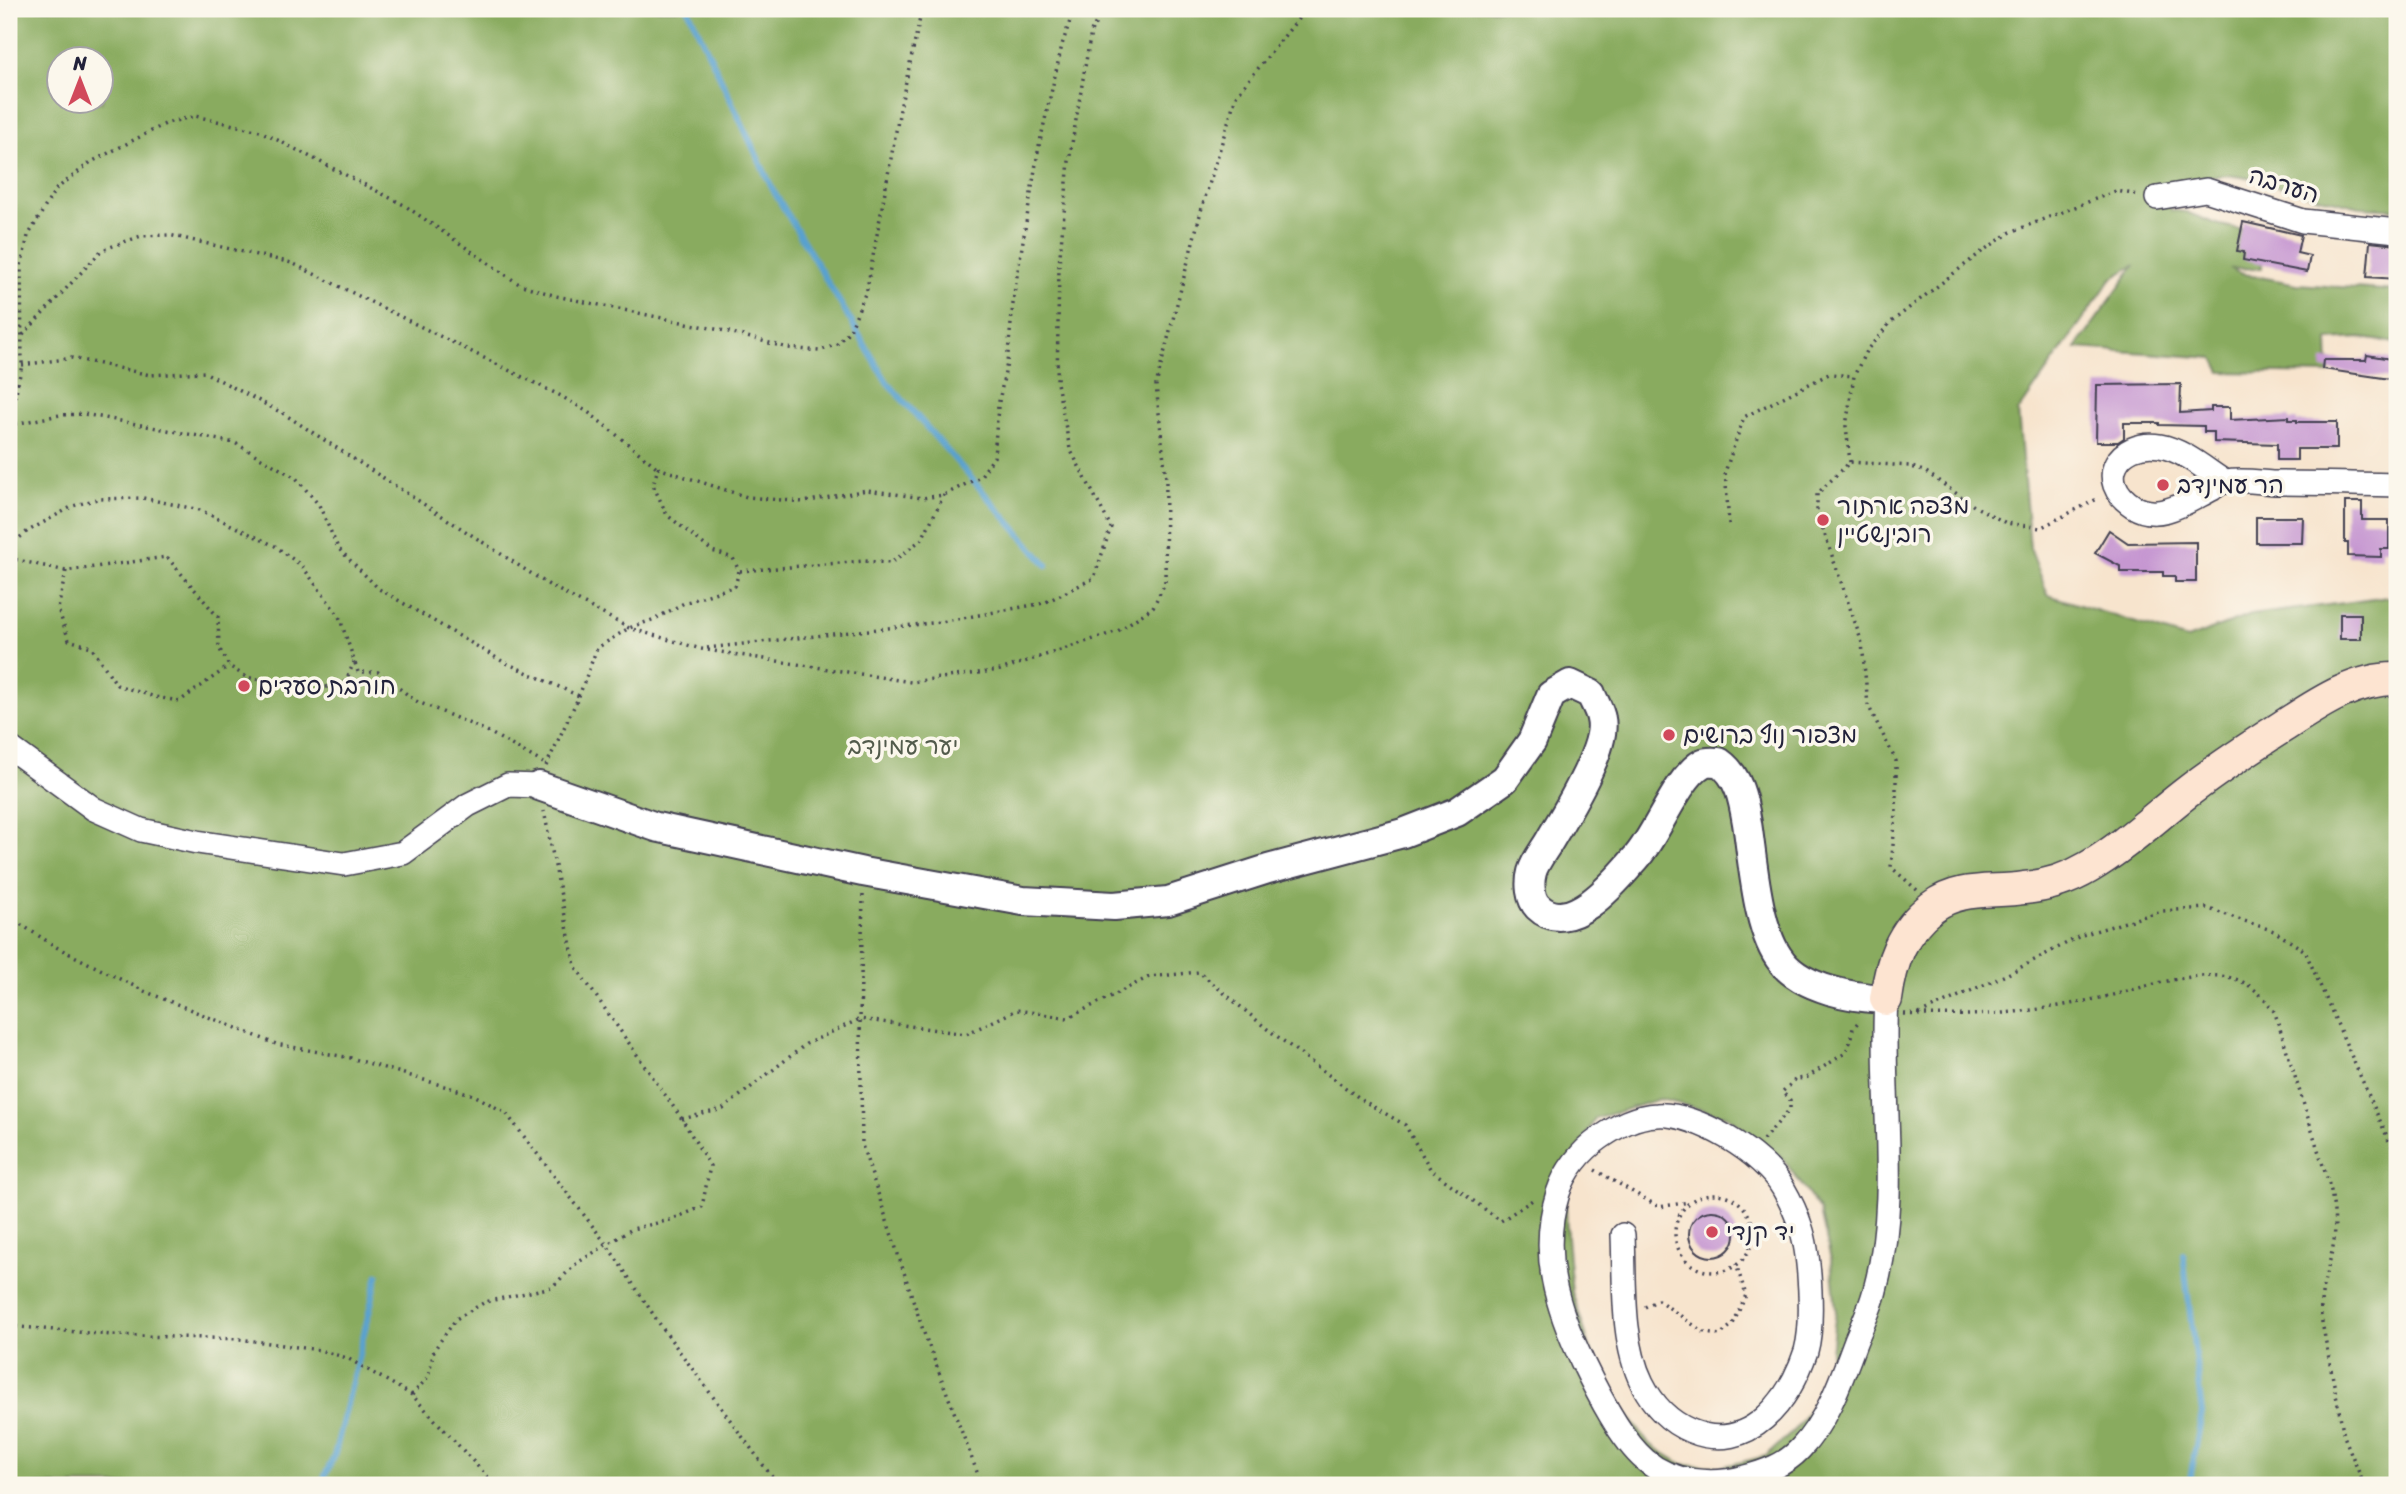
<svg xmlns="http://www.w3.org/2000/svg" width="2406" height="1494" font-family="Sriracha,'Playpen Sans Hebrew',sans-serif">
<rect width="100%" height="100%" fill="#fbf7ec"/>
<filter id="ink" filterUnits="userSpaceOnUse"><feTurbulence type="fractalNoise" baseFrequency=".0143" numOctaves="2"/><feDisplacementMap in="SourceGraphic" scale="14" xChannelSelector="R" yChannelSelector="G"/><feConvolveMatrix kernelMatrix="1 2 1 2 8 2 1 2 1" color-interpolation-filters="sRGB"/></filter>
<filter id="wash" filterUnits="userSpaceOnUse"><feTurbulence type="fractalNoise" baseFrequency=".00686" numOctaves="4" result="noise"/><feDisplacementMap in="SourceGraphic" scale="28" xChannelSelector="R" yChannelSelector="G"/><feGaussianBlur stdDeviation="1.57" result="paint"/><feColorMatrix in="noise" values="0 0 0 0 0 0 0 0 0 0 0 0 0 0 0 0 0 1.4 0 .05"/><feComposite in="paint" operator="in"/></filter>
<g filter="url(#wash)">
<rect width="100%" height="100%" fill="#f7e4cd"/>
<path fill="#89ab5f" stroke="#56664d" stroke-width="2" fill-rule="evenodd" d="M9,9h2388v200l-37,-2 -77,-19 -27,-9 -30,-4 -29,4 -24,14h-5l3,17 15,2 30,12 46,10v34l-30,1 7,4 58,11 100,7v52l-36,-5 -33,2 1,34 -108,-2 -7,-14 -138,-10 59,-83 -24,14 -93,133 12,136 18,47 139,44 64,-24 146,-19v889h-2388zM60,60h42v42h-42zM1660,1099l67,17 57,44 36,51 11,49 5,50 -7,59 -14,32 -20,29 -29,26 -45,11 -39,-3 -34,-21 -49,-68 -27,-83 -5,-55 -2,-64 30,-54z"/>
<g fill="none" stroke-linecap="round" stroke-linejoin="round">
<g stroke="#58a1cf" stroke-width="6">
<polyline points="688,9 773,190 887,382 1047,565"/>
<polyline points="2183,1254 2202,1413 2189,1485"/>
<polyline points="321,1485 335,1453 378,1275"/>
</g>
</g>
<g id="blocks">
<g fill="#c697d1">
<polygon points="2243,222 2301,235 2297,253 2310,256 2307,272 2243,260 2244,252 2237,251"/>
<polygon points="2370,242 2397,245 2397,279 2367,277"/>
<polygon points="2367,355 2397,360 2397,380 2322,369 2323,360 2366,360"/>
<polygon points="2181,384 2180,413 2211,411 2211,407 2230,407 2230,420 2289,417 2289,420 2297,420 2297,422 2337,422 2337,449 2297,449 2297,460 2277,460 2277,444 2214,442 2214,432 2204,432 2204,426 2159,425 2159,423 2124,423 2124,438 2118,442 2096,442 2097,385"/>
<polygon points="2345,502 2362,502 2362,520 2389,520 2389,549 2381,549 2381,557 2348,556 2348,543 2345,543"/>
<polygon points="2256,517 2303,517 2302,543 2256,543"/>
<polygon points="2109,530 2128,543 2196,542 2196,582 2175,582 2175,576 2163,576 2163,572 2120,572 2120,566 2095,553"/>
<rect x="2340" y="614" width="21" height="25"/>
<circle cx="1712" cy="1234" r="23"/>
</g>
</g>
</g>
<g filter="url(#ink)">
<use href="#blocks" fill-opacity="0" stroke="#423f51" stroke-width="2"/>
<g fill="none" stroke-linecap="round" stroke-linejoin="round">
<defs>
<g id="minor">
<polyline points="2157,198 2206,190 2303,221 2397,231"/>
<path d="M2225,482c-19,-12 -42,-32 -65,-36 -42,-7 -66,35 -27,60 26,17 55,-5 79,-17 4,-3 9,-7 14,-7 15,-3 33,0 48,1 41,0 82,1 123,2"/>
<polyline points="9,747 94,809 141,830 197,842 344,864 403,853 468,805 508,785 539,786"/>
<path d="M1623,1235c2,46 -2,106 19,148 11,22 27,39 49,48 58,24 99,-31 115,-80 8,-28 4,-96 -5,-123 -4,-13 -11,-28 -18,-40 -19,-34 -87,-76 -126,-73 -22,1 -40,11 -57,23 -19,13 -35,33 -42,55 -19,60 -1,116 25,170 14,29 38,77 62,97 26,23 68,26 100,17 20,-5 40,-12 55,-28 28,-29 42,-72 56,-109 7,-17 15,-33 19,-50 26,-96 5,-194 11,-291"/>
</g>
<path id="tertiary" d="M539,786l117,41 207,45 160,29 91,5 54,-5 100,-32 135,-36 54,-21 48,-33 27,-38 19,-46 19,-11 21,10c3,8 9,17 10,25 7,28 -36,95 -51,121 -5,9 -15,21 -18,32 -3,11 -2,27 6,35 32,31 79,-27 98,-49 21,-23 42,-82 67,-95 4,-2 12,-1 16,-1 20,14 24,37 28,61 6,38 10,109 35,139 21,27 72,36 104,37"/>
<path id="secondary" d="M1886,999c5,-37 15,-68 46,-92 28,-21 59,-14 92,-19 22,-2 45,-9 65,-21 34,-20 65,-49 97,-74 30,-23 63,-45 96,-66 34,-22 72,-49 115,-48"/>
</defs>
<use href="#minor" stroke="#423f51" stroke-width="26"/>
<use href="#tertiary" stroke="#423f51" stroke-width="32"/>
<use href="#secondary" stroke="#423f51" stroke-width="35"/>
<g stroke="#423f51" stroke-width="3.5" stroke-dasharray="2 5" stroke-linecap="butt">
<polyline points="23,335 102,250 141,236 169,235 292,263 561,396 588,412 658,468"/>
<polyline points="22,365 72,358 150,375 204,372 284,414 549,585 629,628 701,649 911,682 1000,670 1118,631 1153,607 1165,583 1166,479 1156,385 1201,211 1236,96 1306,9"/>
<polyline points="9,425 22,365 21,266 28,236 55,190 91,162 167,123 195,116 260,131 404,205 519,284 556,296 725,331 788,348 819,351 837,344 850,330 867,289 901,104 922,9"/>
<polyline points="9,425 60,415 84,414 235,443 296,478 319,505 338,548 379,589 502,661 579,696"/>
<polyline points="1850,462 1846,426 1854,376 1866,351 1891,322 1984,250 2011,232 2116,191 2139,195"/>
<polyline points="1729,524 1725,472 1744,417 1829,374 1854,376"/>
<polyline points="9,546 28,531 73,506 97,499 143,498 200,510 275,546 302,566 339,616 358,672 378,672 416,701 487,731 543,763"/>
<polyline points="9,558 66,571 167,557 218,617 219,648 229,666 246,677 308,689 344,685 354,662"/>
<polyline points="66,571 58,609 69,640 91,647 117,685 155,697 180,701 229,666"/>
<polyline points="740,571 864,561 891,563 922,539 944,495"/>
<polyline points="707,648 941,622 1044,603 1094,578 1111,527 1070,449 1057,383 1059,266 1069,161 1091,32 1103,9"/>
<polyline points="546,766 579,696 597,648 629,628 655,619 684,603 735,586 739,571 733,558 712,551 667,515 653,485 658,468 747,497 804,502 867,490 922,498 944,495 980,477 994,457 998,406 1007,363 1014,294 1039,146 1062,45 1074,9"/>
<polyline points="1917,890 1891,867 1896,812 1896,761 1868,705 1862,643 1817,512 1817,494 1850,462 1909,466 1926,472 1974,506 2006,523 2040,528 2099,498"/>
<polyline points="863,895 860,1019 862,1145 924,1333 982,1485"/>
<polyline points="9,917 58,948 144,991 276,1044 351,1058 474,1095 506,1113 607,1245 663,1329 778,1485"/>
<path d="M1904,1014c65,4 128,-1 191,-15 40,-8 84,-26 125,-23 25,2 42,17 55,37l56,178c3,17 5,33 3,50 -4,26 -15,48 -13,76l23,119 20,49"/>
<polyline points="1919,1014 2008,974 2082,935 2162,911 2206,908 2274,931 2305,951 2389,1141 2397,1155"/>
<polyline points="682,1119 723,1109 806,1044 860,1019 966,1034 1017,1010 1068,1018 1149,977 1199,972 1266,1028 1362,1100 1405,1125 1431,1170 1501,1221 1534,1199"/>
<polyline points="1763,1140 1790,1109 1790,1100 1782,1092 1796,1079 1806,1078 1844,1054 1849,1046 1853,1028 1860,1020"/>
<polyline points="1595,1170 1659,1207 1689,1202"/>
<circle cx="1714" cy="1233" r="39"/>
<polyline points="1645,1307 1658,1300 1705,1333 1720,1335 1733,1324 1746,1295 1736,1264"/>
<polyline points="9,1326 111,1335 240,1339 319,1350 347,1358 412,1395 495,1485"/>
<polyline points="412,1395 428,1377 434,1350 456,1319 485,1302 552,1287 577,1263 632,1229 670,1220 702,1207 710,1166 682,1119 575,966 544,811"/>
</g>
<use href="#minor" stroke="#fff" stroke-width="23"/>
<use href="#tertiary" stroke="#fff" stroke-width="28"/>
<use href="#secondary" stroke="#fde4d1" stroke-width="32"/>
</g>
</g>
<g fill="#d1495b" stroke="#fbf7ec" stroke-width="2.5">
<circle cx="2163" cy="485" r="7"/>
<circle cx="1823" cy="520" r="7"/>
<circle cx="244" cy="686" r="7"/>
<circle cx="1669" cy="735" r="7"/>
<circle cx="1712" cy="1232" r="7"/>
</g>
<g text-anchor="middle" stroke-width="7" stroke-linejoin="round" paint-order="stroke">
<g font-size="24" fill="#22223b" stroke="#fbf7ec">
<text transform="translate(2284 185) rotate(17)" y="8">הערבה</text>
</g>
<g font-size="24" fill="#22223b" stroke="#fbf7ec" text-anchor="start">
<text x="2177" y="493">הר עמינדב</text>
<text x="1837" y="514">מצפה ארתור<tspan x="1837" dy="28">רובינשטיין</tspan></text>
<text x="258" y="694">חורבת סעדים</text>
<text x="1683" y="743">מצפור נוף ברושים</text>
<text x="1726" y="1240">יד קנדי</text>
</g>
<g font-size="24" fill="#525b4c" stroke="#fbf7ec">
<text x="903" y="754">יער עמינדב</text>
</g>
</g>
<rect width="2406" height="1494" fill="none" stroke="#fbf7ec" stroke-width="35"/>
<g transform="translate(80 80)"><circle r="33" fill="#fbf7ec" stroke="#a4a2a5" stroke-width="2"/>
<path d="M0-5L12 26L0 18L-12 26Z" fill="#d1495b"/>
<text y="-10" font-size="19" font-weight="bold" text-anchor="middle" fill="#22223b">N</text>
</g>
</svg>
